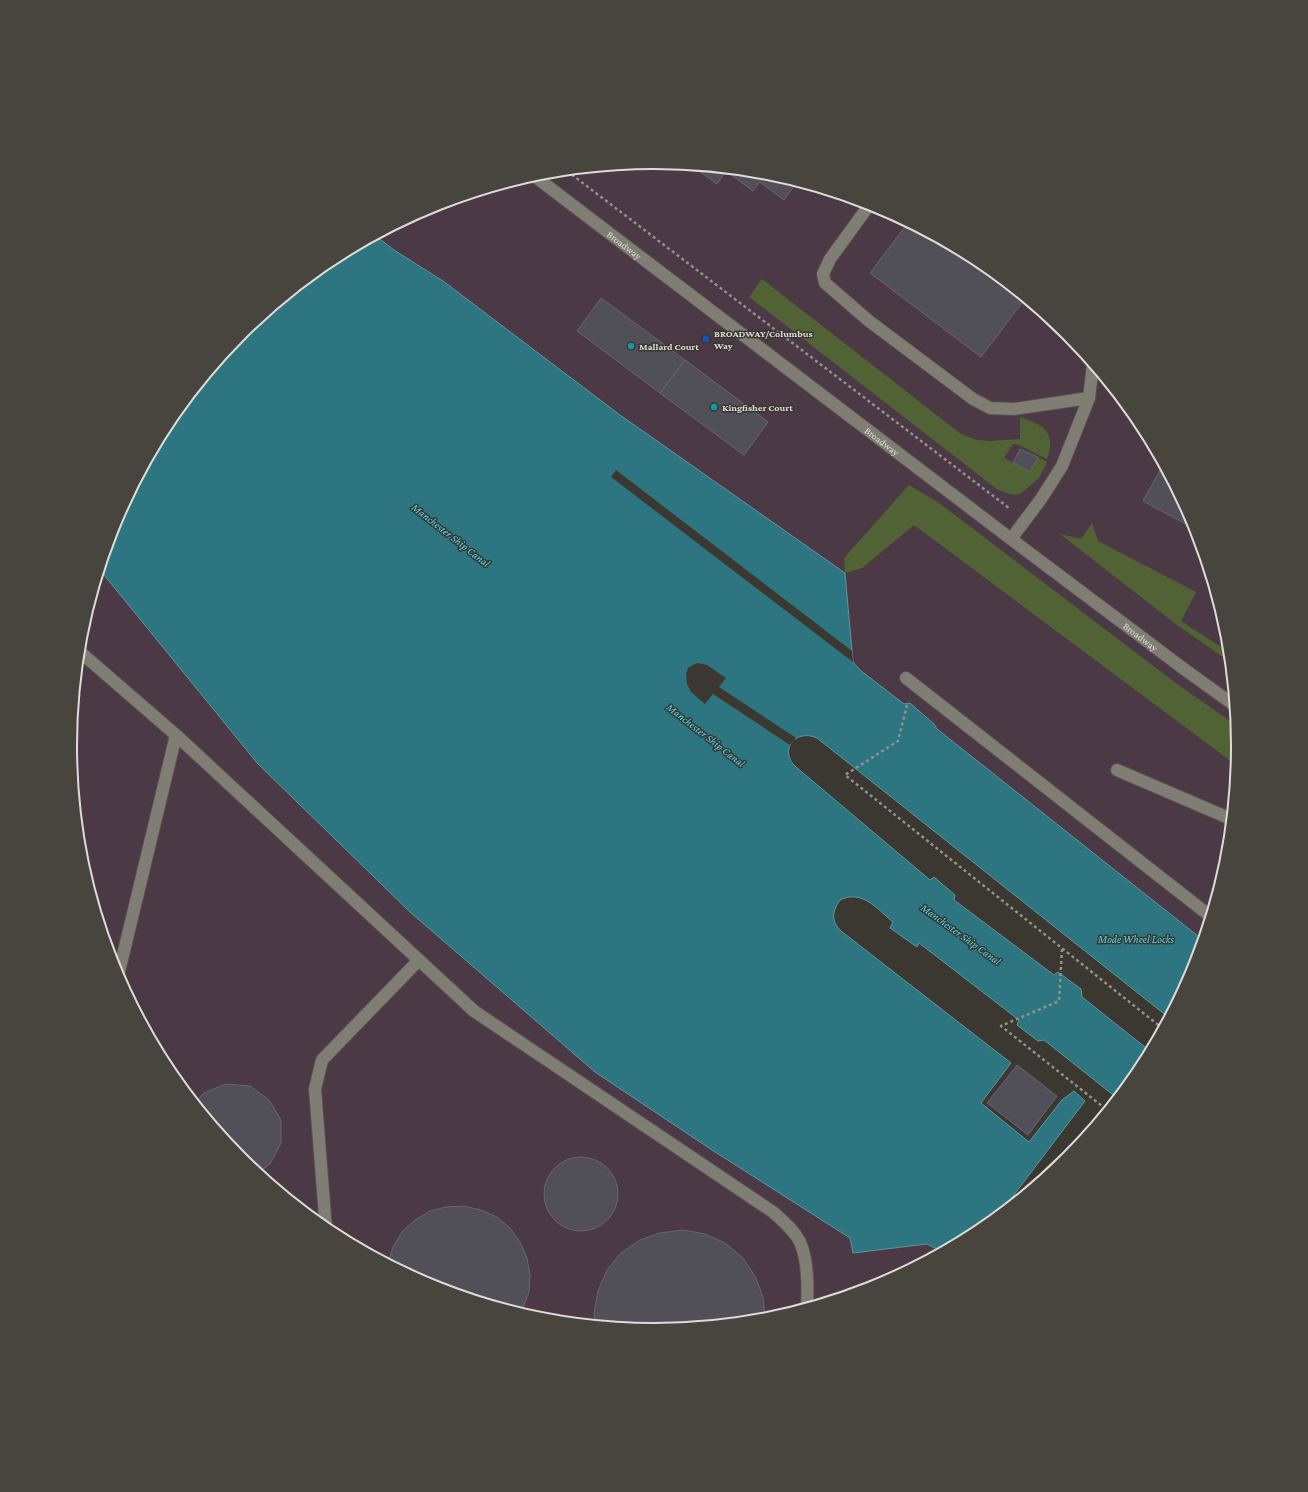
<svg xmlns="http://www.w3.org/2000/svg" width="1308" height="1492" font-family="'Crimson Pro',serif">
<rect width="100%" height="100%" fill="#3a3830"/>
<g fill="#4b3a45">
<polygon points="654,162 768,173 878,207 979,261 1067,333 1140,422 1194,523 1227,632 1238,746 1227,860 1203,940 937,729 934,724 904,704 860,670 620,415 443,281 394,250 376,236 431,206 540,173"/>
<polygon points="100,570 258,764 410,912 595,1072 712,1150 850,1238 854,1253 927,1244 941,1251 877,1286 768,1319 654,1330 540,1319 430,1285 329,1231 241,1159 168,1070 114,969 81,860 70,746 81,632"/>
</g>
<g fill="#516335">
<path d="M762,279l199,155 16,6 13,1 30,-2v-22c23,7 37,16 27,42l-28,-14 -6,-1 -9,14 26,14 8,-15 9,5 -8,16 -19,16 -7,1 -15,-5 -249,-193z"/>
<polygon points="909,485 939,503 1177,684 1236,725 1238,746 1236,765 914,525 862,568 845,573 844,558"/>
<polygon points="1092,523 1098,541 1196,592 1181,621 1229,652 1230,662 1177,625 1060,534 1081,539"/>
</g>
<g fill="#2d7681" stroke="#62959b">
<path d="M376,236l18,14 49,31 177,134 225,158 8,89 7,8 44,34 6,-1 24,21 3,5 266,211 -10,30 -25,47 -351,-279c-22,-10 -39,13 -21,29l134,113 4,-3 21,18 -1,5 100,75 4,-3 23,17 1,8 68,54 -11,20 -22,27 -73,-58 -6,1 -21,-16 2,-5 -100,-77 -2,4 -27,-19 3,-6c-16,-13 -31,-33 -53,-22 -8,11 -9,21 1,31l170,132 -30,40 48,39 33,-42 12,-9 11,10 -87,115 -20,16 -37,19 -14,-7 -74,9 -3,-15 -138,-88 -117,-78 -185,-160 -152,-148 -158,-194 15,-48 54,-101 72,-88 89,-73z"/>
<polygon points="1094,1123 1095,1124 1063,1162"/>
</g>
<g fill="#3a3830">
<polygon points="616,470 852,651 853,662 611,477"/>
<polygon points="698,663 707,665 726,678 719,687 796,738 790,745 713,694 705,704 691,692 687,684 686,674 688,668 693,665"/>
</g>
<g fill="#514f57" stroke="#68666e">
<polygon points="692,166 768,173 797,182 784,200 760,182 753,191 726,171 717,184"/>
<polygon points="908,223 979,261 1025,299 981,357 870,273"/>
<polygon points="601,298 685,360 660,393 577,331"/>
<polygon points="685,360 768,422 744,455 660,393"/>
<polygon points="1020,449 1038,457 1030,472 1013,463"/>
<polygon points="1163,465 1194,523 1195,529 1143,501"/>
<polygon points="1017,1065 1057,1096 1028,1135 987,1103"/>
<polygon points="226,1084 250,1086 269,1100 281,1120 281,1143 270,1164 258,1173 241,1159 195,1103 204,1093"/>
<circle cx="581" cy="1194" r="37"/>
<polygon points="464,1206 481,1210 497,1217 510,1228 520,1242 527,1258 530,1275 529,1292 521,1313 430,1285 388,1263 393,1247 402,1232 415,1220 430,1211 446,1207"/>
<polygon points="683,1230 705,1234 725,1243 742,1257 755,1276 763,1297 765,1319 654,1330 595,1324 594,1313 598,1291 607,1270 621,1253 640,1240 660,1233"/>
</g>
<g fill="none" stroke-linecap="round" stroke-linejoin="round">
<defs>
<g id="service">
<polyline points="870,204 830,259 823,274 825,283 869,321 973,399 990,408 1014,409 1089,398"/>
<polyline points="1011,539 1041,499 1062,466 1089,398 1093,365"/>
<polyline points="79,651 176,735"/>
<polyline points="906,678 1210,916"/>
<polyline points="1117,770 1231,819"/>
<path d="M118,976l58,-241 298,276 299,201c10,9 21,18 27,30 8,18 8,46 7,65"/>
<polyline points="326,1229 315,1089 322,1060 419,960"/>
</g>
<g id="tertiary">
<path id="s1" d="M533,175l478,364 173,130 50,36"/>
</g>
</defs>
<use href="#service" stroke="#56544e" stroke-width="14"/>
<use href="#tertiary" stroke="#56544e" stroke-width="14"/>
<g stroke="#93918b" stroke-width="2.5" stroke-dasharray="3 3" stroke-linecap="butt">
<polyline points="567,171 1009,508"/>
<polyline points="907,705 898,741 845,775 1162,1028"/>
<polyline points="1062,949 1059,1001 1001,1026 1107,1110"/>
</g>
<use href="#service" stroke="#807d75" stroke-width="12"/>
<use href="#tertiary" stroke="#807d75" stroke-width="12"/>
</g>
<rect fill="#1a4fb4" stroke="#3a3830" stroke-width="1.5" x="702" y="335" width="8" height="8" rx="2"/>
<g fill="#0f9aa8" stroke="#3a3830" stroke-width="1.5">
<circle cx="631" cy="346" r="4"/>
<circle cx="714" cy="407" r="4"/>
</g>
<g text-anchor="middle" stroke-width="3" stroke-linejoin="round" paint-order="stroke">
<g font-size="10" fill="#dedcd8" stroke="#3a3830">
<text dy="4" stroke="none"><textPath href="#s1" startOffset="115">Broadway</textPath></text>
<text dy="4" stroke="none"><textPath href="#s1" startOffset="439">Broadway</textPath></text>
<text dy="4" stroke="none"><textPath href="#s1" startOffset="763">Broadway</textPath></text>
</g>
<g font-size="10" font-weight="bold" fill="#dedcd8" stroke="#3a3830" text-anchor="start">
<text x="714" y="337">BROADWAY/Columbus<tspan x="714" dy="12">Way</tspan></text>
<text x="639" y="350">Mallard Court</text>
<text x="722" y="411">Kingfisher Court</text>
</g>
<g font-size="11" font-style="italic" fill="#4ddbef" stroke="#3a3830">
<text transform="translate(451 535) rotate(38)" y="4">Manchester Ship Canal</text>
<text transform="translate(706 735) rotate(38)" y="4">Manchester Ship Canal</text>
<text transform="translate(961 934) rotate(36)" y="4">Manchester Ship Canal</text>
<text x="1136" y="943">Mode Wheel Locks</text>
</g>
</g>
<path d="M0 0H1308V1492H0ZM77 746a577 577 0 1 1 1154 0a577 577 0 1 1-1154 0Z" fill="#47453d" fill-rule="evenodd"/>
<path fill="none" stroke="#dedcd8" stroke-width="2" d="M77 746a577 577 0 1 1 1154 0a577 577 0 1 1-1154 0Z"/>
</svg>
